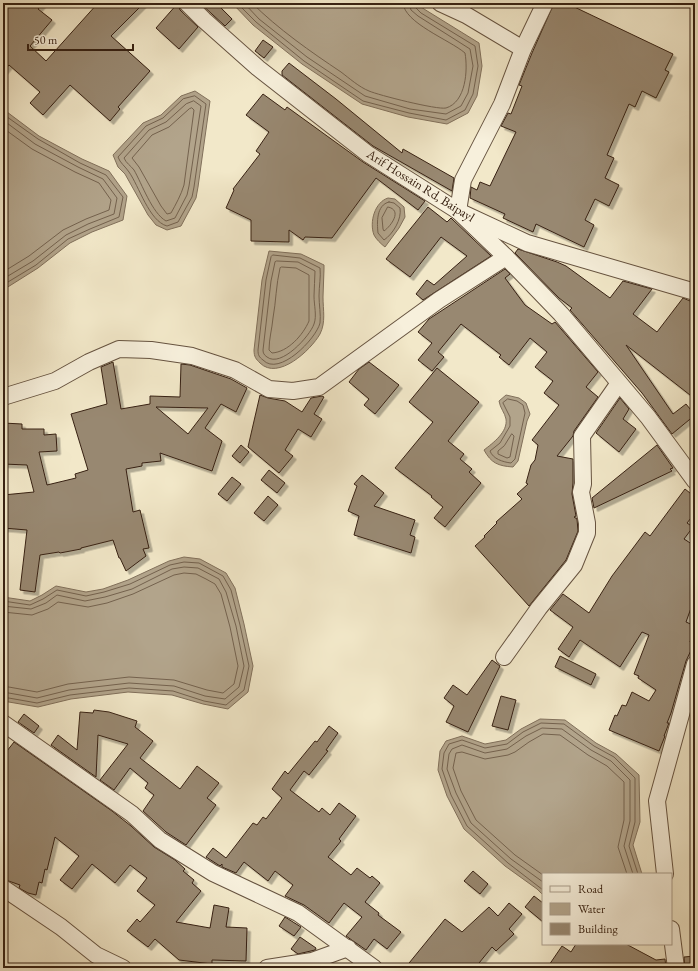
<svg xmlns="http://www.w3.org/2000/svg" width="698" height="971" font-family="'EB Garamond',serif">
<defs>
<filter id="shadow"><feDropShadow dx="3.5" dy="3.5" stdDeviation="0" flood-color="#0004"/></filter>
</defs>
<rect width="100%" height="100%" fill="#f2e8c9"/>
<filter id="stains"><feTurbulence type="fractalNoise" baseFrequency=".005" numOctaves="4"/><feColorMatrix values="0 0 0 0 .2 0 0 0 0 .09 0 0 0 0 .02 0 0 0 .5 -.17"/></filter>
<radialGradient id="worn" r=".72"><stop offset=".6" stop-color="#630" stop-opacity="0"/><stop offset="1" stop-color="#630" stop-opacity=".3"/></radialGradient>
<g fill="#b2a48b" stroke="#81705b">
<polygon points="232,3 416,3 424,9 479,43 482,66 477,96 468,113 447,124 408,117 362,104 302,64 253,25"/>
<polygon points="195,91 210,101 198,187 196,198 181,226 167,230 156,225 148,215 125,174 118,167 113,155 143,123 161,115 181,96"/>
<polygon points="3,109 39,136 82,159 109,171 127,196 123,220 92,232 70,243 38,268 3,290"/>
<path d="M388,198l7,1 9,8 1,10 -6,11 -14,19c-4,-3 -9,-8 -11,-12 -5,-13 1,-33 14,-37z"/>
<path d="M269,251l32,3 23,11v4c0,9 -1,19 -1,28 0,13 3,25 -3,37 -9,16 -42,47 -60,29 -4,-4 -6,-6 -6,-13l8,-70z"/>
<path d="M506,395l13,3 7,5 4,11 -3,7 -9,40 -5,6c-15,-1 -22,-4 -29,-17 9,-7 24,-18 22,-31 -1,-6 -6,-11 -7,-18z"/>
<polygon points="184,557 200,559 226,573 235,588 244,624 253,666 248,692 228,709 203,704 172,695 128,692 71,699 38,707 3,701 3,597 30,601 42,595 56,586 86,592 103,589 128,580 169,561"/>
<polygon points="540,719 565,720 596,743 616,754 639,775 640,822 633,845 642,874 543,874 543,895 537,889 505,866 464,829 447,796 438,770 440,751 446,741 462,736 485,744 506,740 521,729"/>
</g>
<g fill="none" stroke-linecap="round" stroke-linejoin="round">
<g stroke="#74624e" stroke-width="1">
<polyline points="237,3 256,22 304,61 363,101 409,113 446,120 465,110 473,94 478,66 475,46 421,13 415,7 414,3"/>
<polyline points="244,3 259,19 307,57 365,96 410,109 446,114 461,106 468,93 473,66 470,49 418,16 411,10 409,3"/>
<path d="M252,3c26,26 59,49 89,69 8,6 18,15 28,19 9,4 68,19 77,17 20,-6 22,-38 19,-55 -15,-13 -61,-30 -62,-50"/>
<path d="M195,96l11,8 -12,83 -2,10 -14,25 -11,4c-18,-5 -28,-40 -38,-54 -4,-6 -9,-9 -11,-15l28,-31 17,-8 20,-19z"/>
<path d="M194,101l7,5 -12,80 -2,9 -12,23 -9,3c-14,-8 -24,-37 -32,-51 -3,-4 -8,-7 -10,-12l25,-28 17,-8 20,-18z"/>
<path d="M192,108l2,2 -10,75c-3,10 -8,19 -13,28l-4,1 -6,-8 -22,-39 -7,-9 20,-23 17,-8 20,-18z"/>
<polyline points="3,114 38,139 80,163 106,175 123,197 119,217 90,229 68,239 36,265 3,285"/>
<polyline points="3,120 35,144 78,167 103,179 117,198 114,214 88,224 66,235 33,261 3,279"/>
<polyline points="3,128 32,149 75,172 99,183 111,200 109,210 86,219 63,230 29,256 3,272"/>
<path d="M389,202l5,1 6,5c2,11 -7,26 -16,32l-6,-7c-1,-10 -2,-28 11,-31z"/>
<path d="M388,207c15,3 3,19 -4,24l-1,-2 -1,-11z"/>
<path d="M273,255l27,3 20,10c1,9 -1,18 -1,28 0,8 2,19 1,27 -4,16 -41,54 -57,37 -4,-3 -5,-5 -5,-10l8,-70 5,-23z"/>
<path d="M277,261l21,1 17,9c0,8 -1,17 -1,25 0,9 3,20 0,28 -4,12 -33,44 -47,33 -3,-2 -4,-4 -4,-7l8,-69 4,-19z"/>
<path d="M282,267l14,1 13,7v46c-6,14 -21,31 -37,32l-3,-3c0,-11 3,-21 4,-32 3,-16 3,-33 7,-50z"/>
<path d="M508,399l9,2 6,4 2,8 -10,46 -4,4c-8,-1 -18,-4 -21,-12l10,-8 10,-17v-9l-7,-14z"/>
<polygon points="512,434 514,436 510,457 507,458 498,454 498,451 504,446"/>
<polyline points="3,601 30,605 43,599 57,590 86,596 104,592 130,584 170,565 184,562 199,563 223,576 231,590 240,625 249,666 244,690 226,705 204,701 173,691 129,688 70,695 37,703 3,697"/>
<polyline points="3,606 31,609 46,603 57,595 85,601 105,597 132,589 172,569 184,567 198,568 219,579 226,592 236,626 244,666 239,687 225,699 205,696 174,686 129,683 69,690 37,698 3,692"/>
<polyline points="3,612 32,615 48,609 58,602 88,607 107,603 133,594 174,575 184,573 196,574 206,579 215,584 221,594 230,627 238,666 234,684 223,693 207,690 174,680 129,677 68,684 37,692 3,686"/>
<polyline points="543,875 515,855 476,820 461,791 453,768 456,753 462,752 485,759 508,755 515,752 529,742 543,734 560,735 588,755 607,766 624,782 624,820 618,847 627,874"/>
<polyline points="543,882 511,859 471,823 456,793 447,769 449,754 452,749 462,745 485,753 507,749 526,736 542,728 562,729 591,750 611,761 630,780 630,821 624,846 633,874"/>
<polyline points="543,890 508,863 467,826 451,795 442,769 444,753 449,744 462,740 485,748 507,744 523,732 541,723 564,724 594,746 614,757 635,778 635,822 629,846 638,874"/>
</g>
</g>
<g fill="#988871" stroke="#372112" fill-rule="evenodd" filter="url(#shadow)">
<polygon points="6,3 43,3 38,9 52,20 30,46 46,61 98,3 116,3 122,7 126,3 144,3 111,36 150,71 118,107 120,109 110,121 70,85 43,115 30,103 40,92 9,65 3,72 3,7"/>
<polygon points="178,3 180,10 198,27 179,49 156,28"/>
<polygon points="200,3 220,3 218,5 232,19 225,26"/>
<polygon points="554,3 566,3 673,54 665,70 669,72 656,98 642,91 635,107 629,104 607,155 614,158 605,178 619,185 609,206 595,199 585,220 594,225 584,247 536,224 533,232 503,218 505,214 470,198 471,187 477,190 480,182 490,186 516,132 501,126 508,113 511,114 522,86 519,85 532,53"/>
<polygon points="263,40 273,47 264,58 255,51"/>
<polygon points="289,63 336,99 402,153 403,149 454,178 452,191 373,146 282,75 282,71"/>
<polygon points="263,94 285,110 287,107 363,162 425,201 418,210 376,178 332,238 305,237 303,240 289,230 289,242 251,241 251,220 226,208 234,190 233,189 260,154 256,151 269,132 246,115"/>
<polygon points="428,207 447,222 451,218 452,219 491,256 423,300 416,294 427,280 434,285 467,256 441,237 410,277 386,259"/>
<polygon points="518,249 557,262 566,266 610,298 623,281 652,289 633,314 657,332 683,298 695,303 695,389 690,395 626,345 673,414 686,404 695,415 672,434 642,393 570,310 572,308 559,298 515,253"/>
<polygon points="505,269 510,274 505,278 525,305 552,324 555,322 598,372 586,387 598,397 574,431 573,436 557,456 573,459 573,483 572,494 576,516 574,517 577,519 578,531 566,560 529,606 475,546 485,537 484,536 497,523 496,522 522,499 517,494 528,484 526,483 531,465 535,460 538,445 532,440 559,405 544,393 553,381 535,367 547,352 530,338 509,365 499,357 501,355 461,324 438,352 444,357 432,371 418,360 432,343 418,332 429,319"/>
<path d="M113,362l8,47 29,-5v-8l30,1 1,-33 9,1 41,14 16,9 -11,24 -15,-8 -16,24 17,13 -10,30 -52,-18 1,8 -19,2v3l-16,3 7,43 7,-2 9,38 -6,1 3,7 -20,15 -6,-13h-1l-6,-18 -32,8v1l-21,4 -1,-1 -19,3 -5,37 -15,-2 7,-60 -24,-2v-33l31,-3 -7,-27 -24,-1v-41l19,1v5h22v6l12,-1 1,17 -18,1 8,33 29,-7 -1,-4 13,-4 -17,-56 36,-10 -6,-37zM156,407l52,1 -20,26z"/>
<polygon points="369,362 399,385 375,414 364,405 369,399 349,382 359,369"/>
<polygon points="437,368 479,402 448,441 464,454 460,459 472,469 469,472 481,483 445,527 434,518 443,507 431,497 432,496 395,468 433,422 409,402"/>
<polygon points="260,395 268,398 285,401 302,412 311,398 322,396 324,397 314,414 322,419 311,437 298,429 285,450 293,456 279,473 248,447"/>
<polygon points="620,398 629,409 623,419 636,429 619,452 596,433"/>
<polygon points="241,445 249,452 240,463 232,456"/>
<polygon points="657,445 673,468 670,469 672,471 594,508 592,498"/>
<polygon points="269,470 285,483 277,493 261,480"/>
<polygon points="362,475 384,493 374,506 415,520 410,535 415,537 411,553 354,535 359,516 348,511 357,486 354,484"/>
<polygon points="232,477 241,484 227,501 218,494"/>
<polygon points="685,489 695,497 695,513 687,523 693,527 684,539 695,546 695,597 686,622 695,626 690,642 694,644 686,661 671,713 667,723 669,723 664,736 665,736 659,751 609,730 615,715 617,716 622,705 626,706 632,692 649,701 656,690 638,678 639,676 634,674 649,635 642,632 620,667 580,640 569,657 558,649 573,627 550,610 563,594 589,613 612,576 645,532 650,536"/>
<polygon points="268,496 278,505 264,521 254,513"/>
<polygon points="560,656 596,674 591,685 555,667"/>
<polygon points="492,660 500,666 468,732 446,722 454,706 444,698 453,685 467,695"/>
<polygon points="501,696 516,700 508,730 492,726"/>
<polygon points="94,710 109,712 137,721 135,727 153,741 140,758 180,789 197,766 219,783 207,798 216,805 186,845 166,832 143,811 154,795 145,788 148,783 130,768 114,790 100,780 128,744 98,735 96,777 51,745 58,735 77,750 80,712 93,713"/>
<polygon points="24,714 39,726 34,733 18,722"/>
<polygon points="329,726 338,733 326,750 328,751 309,775 304,771 290,790 319,812 322,808 330,815 339,803 356,816 339,839 341,841 328,857 351,875 357,868 370,878 372,876 380,883 365,902 379,913 378,915 401,932 387,949 374,939 366,950 346,936 362,917 344,903 329,923 304,905 285,896 293,885 275,871 268,881 244,862 236,873 222,867 222,864 220,866 206,857 213,848 226,858 253,823 257,825 263,817 266,819 282,798 272,789 285,771 288,774 315,741 317,742"/>
<polygon points="14,742 112,811 131,826 154,847 175,860 185,869 183,871 194,880 192,883 201,891 176,922 210,928 214,905 229,908 226,927 247,928 246,961 212,960 212,964 179,960 155,939 148,947 127,931 137,919 140,922 155,905 137,891 147,878 130,865 115,883 92,864 72,889 60,880 79,856 55,837 47,870 45,869 42,883 39,882 36,895 28,893 19,888 20,885 3,879 3,866 6,852 3,850 3,756"/>
<polygon points="473,871 488,884 480,894 464,881"/>
<polygon points="534,896 543,903 543,922 525,907"/>
<polygon points="509,903 522,914 509,929 514,934 496,951 492,947 475,968 405,968 445,919 462,932 489,907 498,916"/>
<polygon points="285,917 301,927 294,936 279,926"/>
<polygon points="300,937 316,948 315,950 298,954 291,949"/>
<polygon points="576,944 626,944 656,960 665,959 666,968 547,968 562,946 571,952"/>
<polygon points="695,956 695,968 685,968 684,957"/>
</g>
<g fill="none" stroke-linecap="round" stroke-linejoin="round">
<defs>
<g id="street">
<polyline points="187,3 204,20 258,68 368,154 458,211 527,243 695,292"/>
<polyline points="440,3 466,15 523,49"/>
<polyline points="545,3 523,49 502,104 463,180 458,211 506,257 561,314 648,417 695,481"/>
<polyline points="3,397 55,381 89,362 119,349 151,350 192,356 235,370 269,389 293,391 319,387 439,300 506,257"/>
<polyline points="504,657 539,608 574,565 587,533 587,523 581,492 583,484 582,436 619,383"/>
<polyline points="3,723 132,814 160,840 213,873 298,913 374,968"/>
<polyline points="665,874 657,801 695,664"/>
<polyline points="3,888 61,927 96,955 123,968"/>
<polyline points="671,929 676,968"/>
<polyline points="267,968 312,961 348,948"/>
</g>
</defs>
<use href="#street" stroke="#665340" stroke-width="18"/>
<use href="#street" stroke="#f7f0dc" stroke-width="16"/>
</g>
<g text-anchor="middle" stroke-width="3" stroke-linejoin="round" paint-order="stroke">
<g font-size="13" fill="#372112" stroke="#f7f0dc">
<text transform="translate(421 185) rotate(32)" y="5">Arif Hossain Rd, Baipayl</text>
</g>
</g>
<rect width="698" height="971" fill="none" stroke="#f2e8c9" stroke-width="16"/>
<rect x="4" y="4" width="690" height="963" fill="none" stroke="#372112" stroke-width="2"/>
<rect x="8" y="8" width="682" height="955" fill="none" stroke="#372112"/>
<rect x="542" y="873" width="130" height="72" fill="#f7f0dc" stroke="#aa9d8b"/>
<rect x="550" y="886" width="20" height="6" fill="#f7f0dc" stroke="#aa9d8b"/>
<text x="578" y="893" font-size="12" fill="#372112">Road</text>
<rect x="550" y="903" width="20" height="12" fill="#b2a48b" stroke="#aa9d8b"/>
<text x="578" y="913" font-size="12" fill="#372112">Water</text>
<rect x="550" y="923" width="20" height="12" fill="#988871" stroke="#aa9d8b"/>
<text x="578" y="933" font-size="12" fill="#372112">Building</text>
<path d="M28 44v6h105v-6" fill="none" stroke="#372112" stroke-width="2"/>
<text x="34" y="44" font-size="12" fill="#372112" stroke="#f7f0dc" stroke-width="3" paint-order="stroke">50 m</text>
<rect width="100%" height="100%" filter="url(#stains)"/>
<rect width="100%" height="100%" fill="url(#worn)"/>
</svg>
